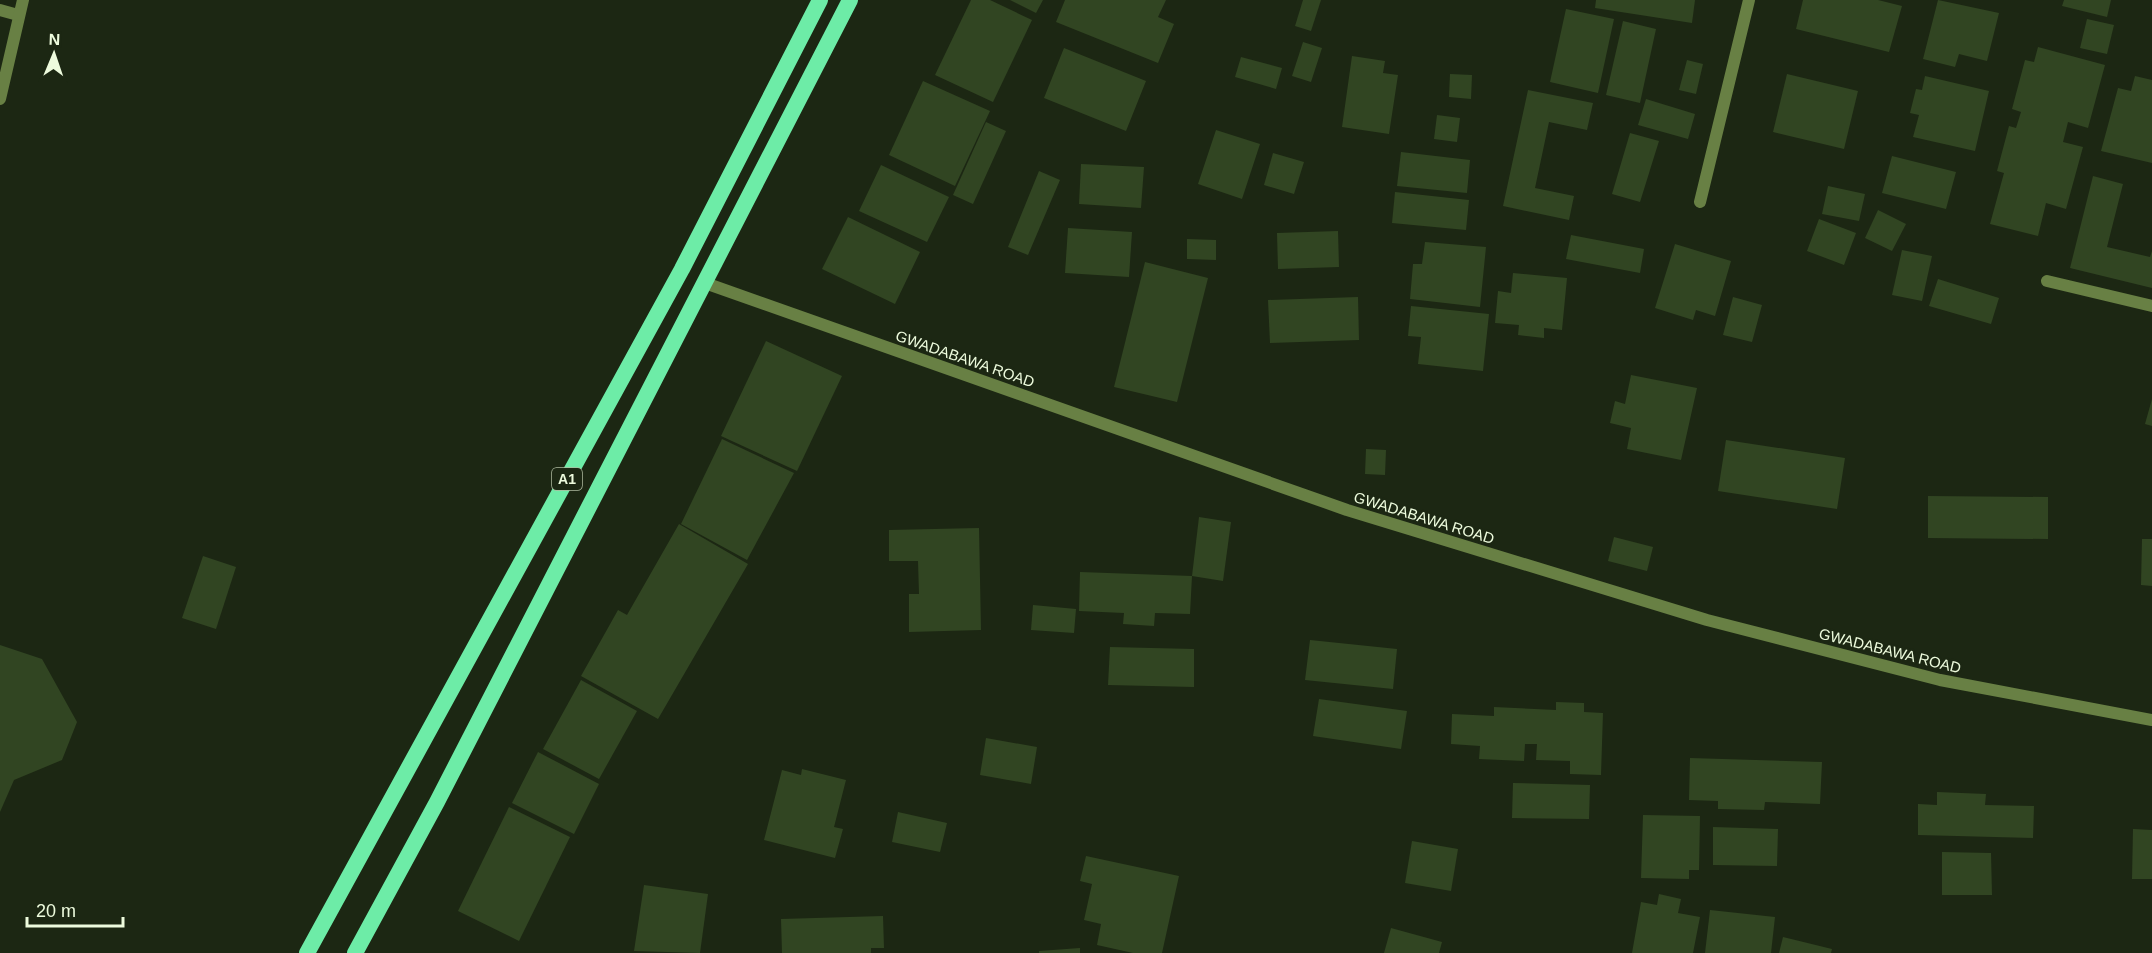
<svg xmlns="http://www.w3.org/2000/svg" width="2152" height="953" font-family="Arial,sans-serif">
<rect width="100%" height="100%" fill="#1c2713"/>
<g fill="#314522">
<polygon points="971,0 990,0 1032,20 993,102 935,75"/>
<polygon points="1010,0 1043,0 1036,13"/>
<polygon points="1065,0 1166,0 1158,17 1174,24 1158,63 1056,22"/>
<polygon points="1303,0 1321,0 1311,31 1295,26"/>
<polygon points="1596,0 1695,0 1692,23 1595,8"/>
<polygon points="1803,0 1878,0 1902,6 1889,52 1796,29"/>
<polygon points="1938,0 1999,13 1987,61 1959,54 1955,67 1923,59"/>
<polygon points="2064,0 2111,0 2107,17 2062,6"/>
<polygon points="1566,9 1614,19 1598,93 1550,82"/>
<polygon points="2087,19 2114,25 2107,54 2080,48"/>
<polygon points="1623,21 1656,29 1640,103 1606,95"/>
<polygon points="1303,42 1322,48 1311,82 1292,76"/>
<polygon points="2038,47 2105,65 2088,128 2068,122 2063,142 2083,147 2066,209 2046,203 2038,236 1990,224 2004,173 1997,171 2009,126 2016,128 2021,112 2012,109 2025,60 2034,62"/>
<polygon points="1064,48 1146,81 1126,131 1044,98"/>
<polygon points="1352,56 1385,61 1383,73 1398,75 1389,134 1342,127"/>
<polygon points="1241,57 1282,68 1276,89 1235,77"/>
<polygon points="1687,60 1703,64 1696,94 1679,90"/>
<polygon points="1450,74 1472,75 1471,99 1449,97"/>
<polygon points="1787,74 1858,91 1844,149 1773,132"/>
<polygon points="1925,76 1989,91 1975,151 1913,137 1919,115 1910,113 1916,89 1922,90"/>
<polygon points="2135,76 2152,80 2152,163 2101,151 2118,88 2131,91"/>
<polygon points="923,81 990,111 955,186 889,155"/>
<polygon points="1528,90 1593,103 1587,130 1549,122 1535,188 1574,196 1569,220 1503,206"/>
<polygon points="1646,99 1695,114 1688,139 1638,125"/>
<polygon points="1437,115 1460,118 1457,142 1434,139"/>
<polygon points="986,122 1006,131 973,204 953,195"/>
<polygon points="1216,130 1260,144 1242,199 1198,184"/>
<polygon points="1630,133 1659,141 1640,202 1612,194"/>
<polygon points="1401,152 1470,160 1467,193 1397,186"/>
<polygon points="1273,153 1304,162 1294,194 1264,185"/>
<polygon points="1892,156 1956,172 1946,209 1882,193"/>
<polygon points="1081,164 1144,167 1141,208 1079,204"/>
<polygon points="881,165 949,197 927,242 859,211"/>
<polygon points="1039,171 1060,180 1028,255 1008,247"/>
<polygon points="2093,176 2123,184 2107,247 2150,257 2152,251 2152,288 2070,268"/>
<polygon points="1828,186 1865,194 1859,221 1822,214"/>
<polygon points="1395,192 1469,200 1466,230 1392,223"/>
<polygon points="1878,210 1906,224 1892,251 1865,238"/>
<polygon points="848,217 920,252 895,304 822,269"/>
<polygon points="1819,219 1856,233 1844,265 1807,251"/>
<polygon points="1068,228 1132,232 1129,277 1065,273"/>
<polygon points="1338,231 1339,267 1278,269 1277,233"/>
<polygon points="1571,235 1644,249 1640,273 1566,259"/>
<polygon points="1187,239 1216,240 1216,260 1187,259"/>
<polygon points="1425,242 1486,247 1480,307 1410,299 1413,264 1422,264"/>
<polygon points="1675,244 1731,261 1715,316 1696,310 1693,320 1655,308"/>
<polygon points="1902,250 1932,256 1922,301 1892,295"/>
<polygon points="1145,262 1208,278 1177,402 1114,387"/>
<polygon points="1513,273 1567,278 1562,330 1544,328 1544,338 1518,335 1519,325 1495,323 1498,291 1511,293"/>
<polygon points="1938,279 1999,298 1991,324 1929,306"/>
<polygon points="1358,297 1359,340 1270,343 1268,300"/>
<polygon points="1733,297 1762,305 1752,342 1723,335"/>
<polygon points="1411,306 1489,314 1483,371 1418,364 1421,337 1408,336"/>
<polygon points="766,341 842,376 797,471 721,436"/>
<polygon points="1631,375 1697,388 1681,460 1627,449 1631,428 1610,423 1615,401 1625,404"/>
<polygon points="2152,399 2152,426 2145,424"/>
<polygon points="722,439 794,473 747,560 681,524"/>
<polygon points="1726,440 1845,458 1837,509 1718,491"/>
<polygon points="1366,449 1386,450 1385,475 1365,474"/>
<polygon points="1928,496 2048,497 2048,539 1928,538"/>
<polygon points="1199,517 1231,522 1223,581 1192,576"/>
<polygon points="679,524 748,564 658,719 581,676 618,610 627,615"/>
<polygon points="979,528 981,630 909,632 909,594 919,594 918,561 889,561 889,530"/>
<polygon points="1614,537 1653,547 1647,571 1608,561"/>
<polygon points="2142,539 2152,539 2152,586 2141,585"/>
<polygon points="203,556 236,567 216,629 182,618"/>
<polygon points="1080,572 1192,576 1190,614 1155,613 1154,626 1123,624 1124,613 1079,611"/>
<polygon points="1033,605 1076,609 1074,633 1031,630"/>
<polygon points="1310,640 1397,649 1393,689 1305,680"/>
<polygon points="0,645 42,659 77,722 62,760 14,780 0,812"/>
<polygon points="1110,647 1194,649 1194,687 1108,685"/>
<polygon points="581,680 637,711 599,779 543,749"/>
<polygon points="1319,699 1407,711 1401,749 1313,736"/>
<polygon points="1556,702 1584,703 1584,712 1603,713 1601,775 1570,774 1570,761 1536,760 1537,744 1525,744 1524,761 1479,759 1480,746 1451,744 1452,714 1494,716 1494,707 1556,710"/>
<polygon points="986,738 1037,747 1031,784 980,775"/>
<polygon points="538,752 599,784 574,834 512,803"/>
<polygon points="1690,758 1822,762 1820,804 1765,802 1764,810 1718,809 1718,801 1689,800"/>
<polygon points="802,769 846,780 834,827 843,829 835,858 764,840 782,770 801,775"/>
<polygon points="1513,783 1590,785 1589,819 1512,818"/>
<polygon points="1937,792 1986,794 1985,805 2034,806 2033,838 1918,835 1918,804 1937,805"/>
<polygon points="509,807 570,837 519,941 458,911"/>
<polygon points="898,812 947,823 940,852 892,842"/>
<polygon points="1643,815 1700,816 1699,870 1689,870 1689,879 1641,878"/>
<polygon points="1713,827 1778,829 1777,866 1713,865"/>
<polygon points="2133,829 2152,830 2152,879 2132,879"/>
<polygon points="1412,841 1458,849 1451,891 1405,883"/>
<polygon points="1942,852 1991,853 1992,895 1942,895"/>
<polygon points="1086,856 1179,876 1162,953 1133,953 1097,945 1101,924 1084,920 1092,884 1080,881"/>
<polygon points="644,885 708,894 700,953 634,951"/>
<polygon points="1659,894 1681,899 1678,913 1700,917 1693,953 1632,953 1641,902 1657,905"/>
<polygon points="1710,910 1775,917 1771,953 1705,953"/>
<polygon points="883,916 884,948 871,948 871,953 782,953 781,919"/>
<polygon points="1391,928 1442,942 1439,953 1384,953"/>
<polygon points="1783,937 1832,949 1831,953 1779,953"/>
<polygon points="1080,948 1080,953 1039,953 1039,951"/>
</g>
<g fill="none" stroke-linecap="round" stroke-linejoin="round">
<g stroke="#688044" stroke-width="12">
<polyline points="0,10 18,15"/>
<polyline points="0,99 23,0"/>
</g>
<g stroke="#688044" stroke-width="12">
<polyline points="1700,202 1749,0"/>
<polyline points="2047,281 2152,306"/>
<polyline points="705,283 1347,510 1707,620 1940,680 2152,720"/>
</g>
<g stroke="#6deca7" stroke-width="16">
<polyline points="307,953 682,269 820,0"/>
<polyline points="355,953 437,802 850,0"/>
</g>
</g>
<g text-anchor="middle" stroke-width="4.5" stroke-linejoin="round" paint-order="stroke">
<rect fill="#1c2713" stroke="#aebba0" stroke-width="1.5" x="552" y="468" width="30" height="22" rx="4.5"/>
<g font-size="14" font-weight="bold" fill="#edfbdd">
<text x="567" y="484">A1</text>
</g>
<g font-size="15" fill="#edfbdd" stroke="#1c2713">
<text transform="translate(965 359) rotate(19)" y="5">GWADABAWA ROAD</text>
<text transform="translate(1424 518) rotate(17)" y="5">GWADABAWA ROAD</text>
<text transform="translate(1890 651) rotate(14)" y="5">GWADABAWA ROAD</text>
</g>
</g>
<g transform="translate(54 54) rotate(2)" stroke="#1c2713" stroke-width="4.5" paint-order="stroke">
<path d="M0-4.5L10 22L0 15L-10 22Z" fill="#edfbdd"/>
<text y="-9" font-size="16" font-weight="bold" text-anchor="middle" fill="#edfbdd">N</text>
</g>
<path d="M27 917v9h96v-9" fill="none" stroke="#edfbdd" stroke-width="3"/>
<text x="36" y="917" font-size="18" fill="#edfbdd" stroke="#1c2713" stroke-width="4.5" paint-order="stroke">20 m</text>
</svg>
